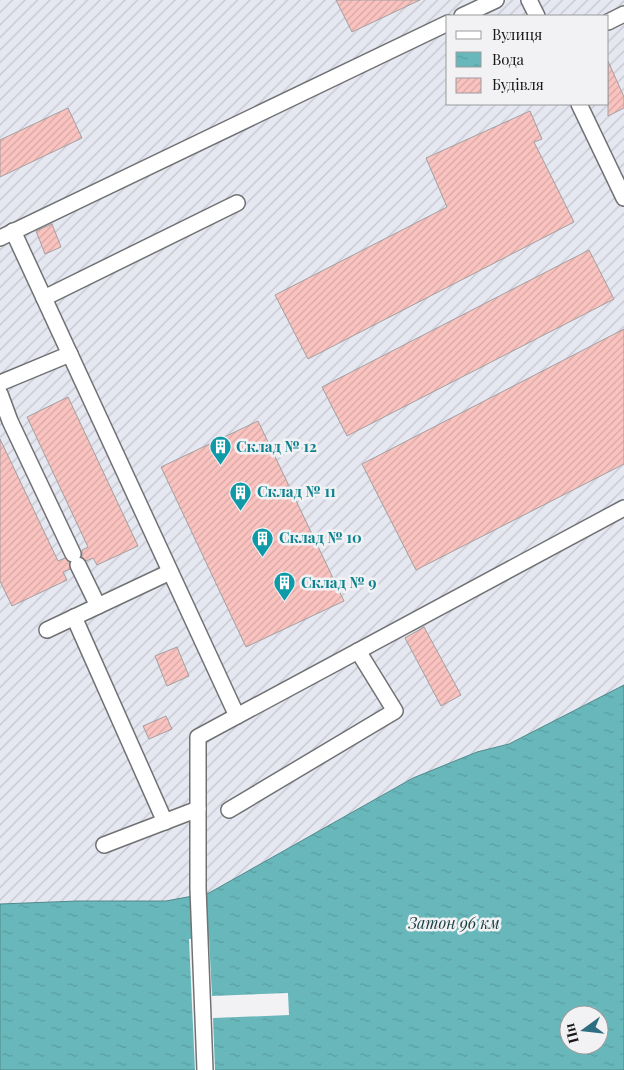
<svg xmlns="http://www.w3.org/2000/svg" width="624" height="1070" font-family="'Playfair Display',serif">
<defs>
<pattern id="industrial-furrows" width="10" height="10" patternUnits="userSpaceOnUse" patternTransform="scale(1.25)"><rect width="10" height="10" fill="#e5e7f1"/><path d="M-1 1l2-2M0 10L10 0M9 11l2-2" fill="none" stroke="#c4c5ce"/></pattern>
<pattern id="water-ripples" width="26" height="14" patternUnits="userSpaceOnUse" patternTransform="scale(1.25)"><rect width="26" height="14" fill="#68b8bb"/><path d="M2 4q2-2 4 0t4 0M15 11q2-2 4 0t4 0" fill="none" stroke="#599da0"/></pattern>
<pattern id="building-hatch" width="6" height="6" patternUnits="userSpaceOnUse" patternTransform="scale(1.25)"><rect width="6" height="6" fill="#fac3c0"/><path d="M-1 1l2-2M0 6l6-6M5 7l2-2" fill="none" stroke="#d6a7a4"/></pattern>
</defs>
<rect width="100%" height="100%" fill="#f2f2f5"/>
<path fill="url(#industrial-furrows)" fill-rule="evenodd" d="M0,0h624v685l-115,59 -32,8 -64,26 -204,115 -43,8h-88l-78,3zM448,16h160v88h-160z"/>
<path fill="url(#water-ripples)" stroke="#50888a" fill-rule="evenodd" d="M624,685v385h-624v-166l78,-3h88l43,-8 204,-115 64,-26 32,-8zM569,1015h30v30h-30z"/>
<polygon fill="#f2f2f5" points="209,938 212,996 288,993 289,1015 213,1018 215,1070 195,1070 189,939"/>
<g fill="url(#building-hatch)" stroke="#a3a0a0">
<polygon points="336,0 420,0 352,32"/>
<polygon points="608,61 624,97 624,108 608,116"/>
<polygon points="68,108 82,138 0,177 0,140"/>
<polygon points="530,111 542,139 534,142 574,222 308,359 275,295 447,207 426,158"/>
<polygon points="52,224 61,247 45,254 36,231"/>
<polygon points="589,250 614,299 347,436 322,387"/>
<polygon points="624,329 624,464 416,570 362,464"/>
<polygon points="68,397 138,546 97,565 93,558 86,561 82,557 82,550 88,547 27,417"/>
<polygon points="258,421 344,601 246,647 161,467"/>
<polygon points="0,439 58,561 65,558 69,562 70,569 63,572 67,580 12,606 0,581"/>
<polygon points="424,627 461,695 441,706 405,638"/>
<polygon points="177,647 189,676 167,686 155,656"/>
<polygon points="166,716 172,729 149,739 143,726"/>
</g>
<g fill="none" stroke-linecap="round" stroke-linejoin="round">
<defs>
<g id="minor">
<polyline points="529,0 537,16"/>
<polyline points="462,16 496,0"/>
<polyline points="608,22 624,14"/>
<polyline points="579,104 624,198"/>
<polyline points="13,231 237,716"/>
<polyline points="0,238 448,23"/>
<polyline points="44,298 237,203"/>
<polyline points="0,383 70,354"/>
<polyline points="0,394 10,421 73,554"/>
<polyline points="78,565 98,606"/>
<polyline points="74,617 165,822"/>
<polyline points="47,630 170,572"/>
<polyline points="229,810 395,711 358,651"/>
<polyline points="104,845 198,809"/>
<polyline points="205,1070 198,888 198,737 624,508"/>
</g>
</defs>
<use href="#minor" stroke="#717274" stroke-width="18"/>
<use href="#minor" stroke="#fff" stroke-width="15"/>
</g>
<defs>
<symbol id="building-pin" viewBox="-11 -11 22 30"><path d="M0 17L-7.5 6A9.5 9.5 0 1 1 7.5 6Z" fill="#0f9aa8" stroke="#f2f2f5"/><path d="M-4-6H4V6H1V3H-1V6H-4ZM-2.5-4.3h1.7v1.8h-1.7ZM.8-4.3h1.7v1.8H.8ZM-2.5-1h1.7V.8h-1.7ZM.8-1h1.7V.8H.8Z" fill="#fff"/></symbol>
</defs>
<g fill-rule="evenodd">
<use href="#building-pin" x="208" y="434" width="25" height="34"/>
<use href="#building-pin" x="228" y="480" width="25" height="34"/>
<use href="#building-pin" x="250" y="526" width="25" height="34"/>
<use href="#building-pin" x="272" y="570" width="25" height="34"/>
</g>
<g text-anchor="middle" stroke-width="5" stroke-linejoin="round" paint-order="stroke">
<g font-size="15" font-weight="bold" fill="#0d838f" stroke="#f2f2f5" text-anchor="start">
<text x="236" y="452">Склад № 12</text>
<text x="257" y="497">Склад № 11</text>
<text x="279" y="543">Склад № 10</text>
<text x="301" y="588">Склад № 9</text>
</g>
<g font-size="16" font-style="italic" fill="#163d3e" stroke="#f2f2f5">
<text x="454" y="929">Затон 96 км</text>
</g>
</g>
<rect x="446" y="15" width="162" height="90" fill="#f2f2f5" stroke="#9b9b9d"/>
<rect x="456" y="31" width="25" height="8" fill="#ffffff" stroke="#9b9b9d"/>
<text x="492" y="40" font-size="15" fill="#181819">Вулиця</text>
<rect x="456" y="52" width="25" height="15" fill="url(#water-ripples)" stroke="#9b9b9d"/>
<text x="492" y="65" font-size="15" fill="#181819">Вода</text>
<rect x="456" y="78" width="25" height="15" fill="url(#building-hatch)" stroke="#9b9b9d"/>
<text x="492" y="90" font-size="15" fill="#181819">Будівля</text>
<g transform="translate(584 1030) rotate(255)"><circle r="24" fill="#f2f2f5" stroke="#9b9b9d"/>
<path d="M0-4L9 19L0 12L-9 19Z" fill="#2d6f81"/>
<text y="-8" font-size="14" font-weight="bold" text-anchor="middle" fill="#181819">Пн</text>
</g>
</svg>
